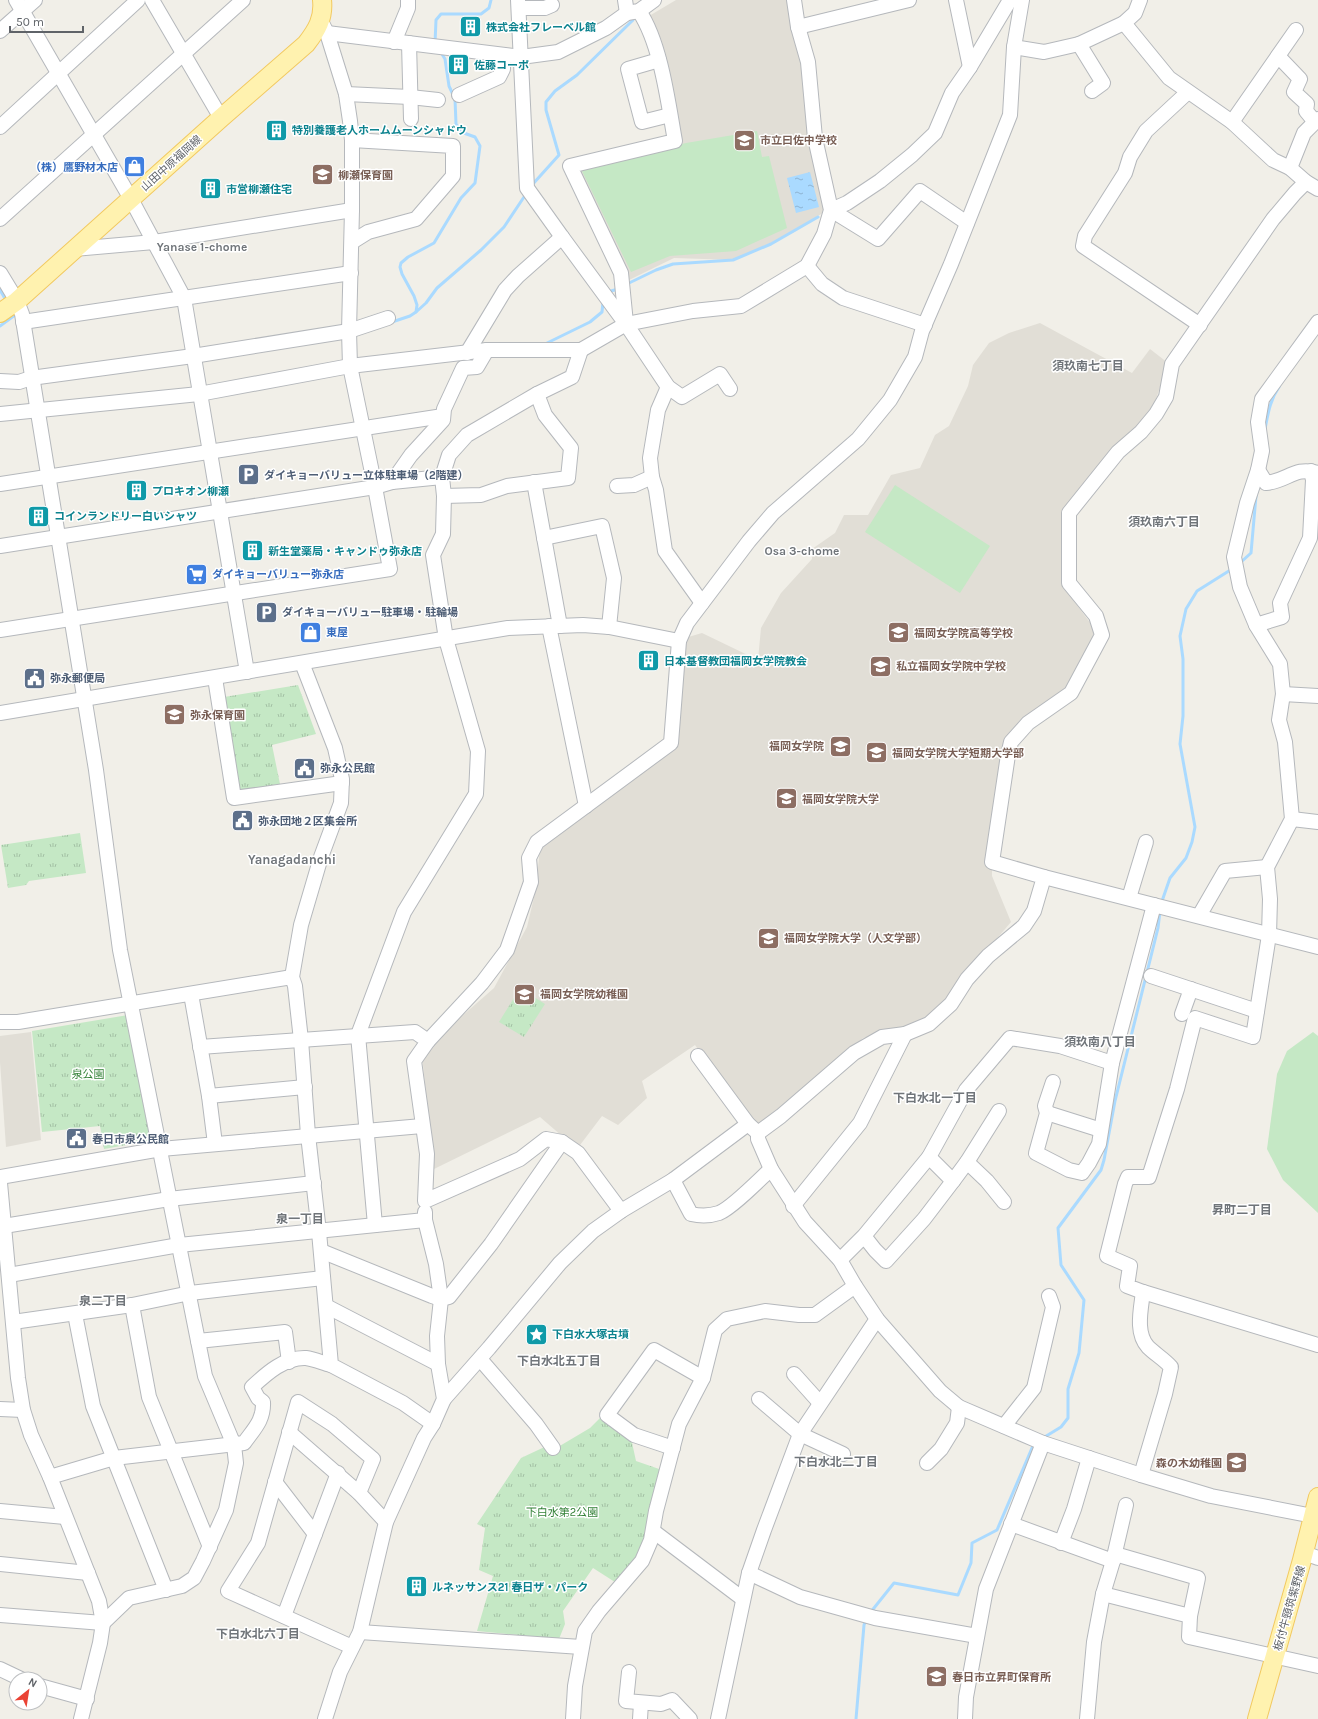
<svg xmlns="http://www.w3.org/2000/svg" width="1318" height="1719" font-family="Karla,'Noto Sans JP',sans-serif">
<defs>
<pattern id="grass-tufts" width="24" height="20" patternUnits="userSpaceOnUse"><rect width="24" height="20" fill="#c5e8c5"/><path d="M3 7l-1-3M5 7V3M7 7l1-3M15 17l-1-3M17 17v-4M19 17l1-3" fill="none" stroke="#a3c0a4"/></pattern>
<pattern id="water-ripples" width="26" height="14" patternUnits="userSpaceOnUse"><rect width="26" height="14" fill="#aadaff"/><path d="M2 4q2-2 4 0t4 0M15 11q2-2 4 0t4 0" fill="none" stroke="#8eb4d2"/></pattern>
</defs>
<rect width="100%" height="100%" fill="#f1efe8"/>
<g fill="#e1ded6">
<polygon points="676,0 788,0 805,80 827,210 794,232 734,260 674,258 627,281 575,169 678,143 649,16"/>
<polygon points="1040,323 1132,373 1150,349 1168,363 1154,405 1066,512 1065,589 1094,628 1091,648 1067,690 1015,730 992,843 992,876 1011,922 959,983 944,1007 917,1023 863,1038 764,1126 753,1126 695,1045 642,1081 647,1098 618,1125 602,1116 577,1149 540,1117 434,1169 422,1056 429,1045 494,988 527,927 536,889 540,847 676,744 685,638 702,633 758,660 761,628 781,593 812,559 812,549 835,533 844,515 868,515 891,475 920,468 935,435 949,426 968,386 973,365 989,343 1009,333"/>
<polygon points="31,1032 41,1140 6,1147 0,1062 0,1036"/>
</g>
<g fill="url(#grass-tufts)">
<polygon points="298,685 316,734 272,745 280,784 240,790 224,697"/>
<polygon points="80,833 86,873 29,881 26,885 8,888 1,845"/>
<polygon points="520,988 545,1004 524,1037 499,1022"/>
<polygon points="128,1015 154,1140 104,1149 100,1126 42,1132 32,1031"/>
<polygon points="603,1415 631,1438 636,1461 662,1470 639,1559 618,1584 593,1568 563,1611 565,1624 559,1639 477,1631 493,1576 479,1570 485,1528 477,1524 521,1458 553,1443 558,1447 590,1428"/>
</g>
<g fill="#c5e8c5">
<polygon points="757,131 762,157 769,156 787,228 736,251 670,256 631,272 581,169 686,143"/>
<polygon points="895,485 990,546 960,593 865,532"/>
<polygon points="1313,1032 1318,1036 1318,1213 1283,1180 1267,1149 1277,1074 1287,1051"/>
</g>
<polygon fill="url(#water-ripples)" points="810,172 819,207 796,213 787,178"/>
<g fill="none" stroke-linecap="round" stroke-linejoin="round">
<g stroke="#aadaff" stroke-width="3">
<polyline points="435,43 436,20 441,14 481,14 489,8 491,0"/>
<polyline points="532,185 559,155 546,110 546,102 555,91 577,75 633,20"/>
<polyline points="627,284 656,270 673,264 733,260 771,244 818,217"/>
<polyline points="0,290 7,302"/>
<polyline points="608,294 611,291 618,289"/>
<polyline points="416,312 426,303 437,288 481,250 504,227 526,194"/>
<polyline points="392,322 410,316 416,312 417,305 414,296 402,274 400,267 401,263 408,257 434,243 461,198 475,183 480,146 475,137 461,132 456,124 455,99 449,86 445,59 440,51"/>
<polyline points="0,326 15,315 13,312"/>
<polyline points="545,344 590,322 602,312 603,302"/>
<path d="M1265,429c3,-15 5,-29 14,-42"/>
<polyline points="1240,563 1251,553 1256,496"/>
<polyline points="1161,904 1170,878 1186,858 1192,842 1195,827 1180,744 1183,716 1183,659 1180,636 1186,609 1197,591 1232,569"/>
<polyline points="1043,1438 1061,1427 1068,1418 1068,1389 1079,1353 1084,1300 1061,1265 1058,1228 1101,1170 1104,1160 1115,1101 1158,928 1160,911"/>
<polyline points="870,1613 894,1583 958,1595 971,1563 972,1543 997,1530 1032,1448 1035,1444"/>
<polyline points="856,1719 864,1625 866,1620"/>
</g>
<defs>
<g id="minor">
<polyline points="16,0 131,199 184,298 247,672"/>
<polyline points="152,0 221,118"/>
<polyline points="518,0 527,188 562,237"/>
<polyline points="625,0 627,13"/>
<polyline points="956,0 970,67"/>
<polyline points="1140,0 1135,13 1124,23 1169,78 1232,122 1273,160 1290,168 1306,182 1318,189"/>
<polyline points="519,8 545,8 552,5"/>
<polyline points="798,27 909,0"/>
<polyline points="0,31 35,0"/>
<polyline points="327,33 521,57 558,52 606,28 627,13 639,11 654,0"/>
<polyline points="394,42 408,8 408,0"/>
<polyline points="409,43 411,119"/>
<polyline points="1014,47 1044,52 1079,44"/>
<polyline points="1278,56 1300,79 1294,92 1307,104 1306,111 1315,122"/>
<polyline points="659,60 628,69 642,122 670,115"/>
<polyline points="1092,91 1103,83 1079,44 1124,23"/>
<polyline points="1188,92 1146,131 1130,157 1125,173 1085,236 1083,246 1200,325"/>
<polyline points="346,94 410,97 438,100"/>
<polyline points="459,95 499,77 503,69 503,55"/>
<polyline points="1232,122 1296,30"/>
<polyline points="0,127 138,0"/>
<polyline points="1290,168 1304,133 1318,119"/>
<polyline points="831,210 847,203 880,181 912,155 935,133 952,93 970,67 1010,0"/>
<polyline points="831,210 878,239 920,191 967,223"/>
<polyline points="0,219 243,0"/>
<polyline points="352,242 368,232 416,219 453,176 453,146 352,140"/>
<polyline points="74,249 154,242 352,210"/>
<polyline points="807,266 822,284 843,298 925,325"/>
<polyline points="0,273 17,301 22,314 96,770 120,950 205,1376 234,1445 236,1463 226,1510 203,1561 194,1578 182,1586 129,1598 103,1623 0,1615"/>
<polyline points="23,322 351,273"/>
<polyline points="1318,322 1262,399 1258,422 1262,451 1258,470 1247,503 1234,557 1240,587 1256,625 1280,664 1283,694 1279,720 1285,742 1292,819 1267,867 1270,899 1269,935 1253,1037 1195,1018 1177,1089 1149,1177 1128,1177 1125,1184 1107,1256 1130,1266 1127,1286 1143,1292 1318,1345"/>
<path d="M626,323l-5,-50 -51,-107 105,-25c-7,-39 -14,-97 -36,-130"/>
<polyline points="467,353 505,290 518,276 562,237 626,324 668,387 682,397 720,374 730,389"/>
<polyline points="0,381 19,382 31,378 193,356 349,331 388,318"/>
<polyline points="668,387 658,410 650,458 652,477 656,490 665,551 702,603"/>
<polyline points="0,414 199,394 350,366 487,350"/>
<path d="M1258,470l8,13c22,-2 28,-17 52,-10"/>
<polyline points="392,482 442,477"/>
<polyline points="534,482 560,626"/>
<polyline points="0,484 443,416"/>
<polyline points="617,486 634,485 652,477"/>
<polyline points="444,496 481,495 507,486 568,478 571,448 545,415 537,394"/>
<polyline points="544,538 602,526 614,578 609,627"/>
<polyline points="0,546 375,487 392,482 411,455 443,420 444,409 463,368 477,367 487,350 581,350 626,324 693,311 741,306 807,266 824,234 831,210 815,138 808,62 798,27 794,0"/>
<polyline points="1256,625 1282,617 1280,603 1310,538 1313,480 1311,471"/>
<polyline points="549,626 586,806"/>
<polyline points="0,630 390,569 375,487 350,366 349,331 352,210 352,140 350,121 346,94 327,33 321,21"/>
<polyline points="302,663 335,748 342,779 341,803 321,857 301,925 292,977 295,986 301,1040 308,1135 319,1232 331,1365 403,1403 433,1424 424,1438 386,1522 360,1632 340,1672 325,1719"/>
<polyline points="215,678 234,798 342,783"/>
<polyline points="1283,694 1318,696"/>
<polyline points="0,713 508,628 583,625 609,627 679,641"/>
<polyline points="1292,819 1318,822"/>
<polyline points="1044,877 1318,947"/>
<polyline points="1129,898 1146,842"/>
<polyline points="1199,916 1225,871 1267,867"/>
<polyline points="1151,976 1257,1011"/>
<polyline points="191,994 209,1096 215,1144"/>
<polyline points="1182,1014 1191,989"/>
<polyline points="0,1022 18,1022 292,977"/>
<polyline points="428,1041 482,983 507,950 531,882 529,858 537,842 671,743 679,641 687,623 749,541 773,513 858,439 890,400 915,357 922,331 951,264 1010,115 1014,47 1022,0"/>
<polyline points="200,1047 415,1032 428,1041 414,1061 427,1154 425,1201 520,1159 546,1139 562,1142 578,1153 621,1211"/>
<polyline points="698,1056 748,1124 758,1133 758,1139 771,1169 805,1222 840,1260 855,1286 877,1319 940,1391 959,1407 1043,1443 1141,1475 1211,1496 1313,1516"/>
<polyline points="1053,1082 1045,1106 1047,1113 1036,1153 1069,1170 1082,1173 1089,1163 1099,1144 1112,1063"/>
<polyline points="209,1096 305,1087"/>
<polyline points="1047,1113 1101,1130"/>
<polyline points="758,1133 781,1116 854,1053 882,1037 905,1034 929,1024 951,1004 967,979 988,956 1024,926 1034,911 1044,877 992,862 1008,755 1011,742 1028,723 1071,693 1102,635 1096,616 1069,583 1069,513 1118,452 1141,432 1156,414 1166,397 1172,364 1273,219 1295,193 1306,182"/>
<polyline points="929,1157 966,1090 1010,1038 1060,1046 1112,1063 1154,905"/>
<polyline points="967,1162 987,1181 1004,1202"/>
<polyline points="0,1177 161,1149 422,1126"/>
<path d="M673,1180l18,34c9,2 19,2 28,-1 13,-5 41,-34 52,-44"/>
<polyline points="953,1181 967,1162 999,1111"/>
<polyline points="0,1183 18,1378 23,1410 31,1435 50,1477 99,1601 103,1623 100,1643 81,1719"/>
<polyline points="793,1206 860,1123 905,1034"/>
<polyline points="425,1212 425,1220 436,1264 441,1299 437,1336 438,1364 444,1399 433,1424"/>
<polyline points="375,1225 358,1035 404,912 476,794 478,751 446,639 433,555 443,534 444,496 442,477 449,455 467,435 537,394 572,377 581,350"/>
<polyline points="4,1226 169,1199 314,1183"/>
<polyline points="321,1251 432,1296 441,1299 449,1297 491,1244 562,1142"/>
<polyline points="840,1260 864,1236 929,1157 953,1181 924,1219 886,1261 875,1250 864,1236"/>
<polyline points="9,1275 179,1245 425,1220"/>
<polyline points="132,1305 149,1397 210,1547"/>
<polyline points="326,1306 438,1364"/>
<polyline points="75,1314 93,1406 166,1590"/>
<polyline points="13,1322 132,1305 190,1293 323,1278"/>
<polyline points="198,1341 285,1332 289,1362"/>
<polyline points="480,1359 536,1424 553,1448"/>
<polyline points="794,1374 820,1403"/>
<polyline points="444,1399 489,1348 560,1263 593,1231 621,1211 673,1180 748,1124"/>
<polyline points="759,1399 800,1434 843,1454"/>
<polyline points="0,1409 23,1410"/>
<polyline points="1004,1426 1034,1388 1053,1307 1049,1296"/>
<polyline points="289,1432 359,1493"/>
<polyline points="673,1448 634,1435 607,1415 654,1350 703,1378"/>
<polyline points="927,1463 941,1449 957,1423 959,1407"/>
<path d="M1141,1475l24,-81 6,-27c-7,-8 -16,-13 -23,-20 -13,-14 -7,-38 -5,-55"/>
<path d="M50,1477l64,-19 130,-15c10,-14 20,-23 19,-41l-5,-4 -6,-11c15,-14 33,-30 54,-29 8,1 17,5 25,7"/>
<polyline points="275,1482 315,1534"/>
<polyline points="0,1511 65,1517"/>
<polyline points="1011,1524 1113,1561 1126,1505"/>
<polyline points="653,1531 743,1599"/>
<polyline points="1061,1543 1074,1509 1089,1458"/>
<polyline points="1304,1553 1318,1558"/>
<polyline points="1115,1554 1198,1578 1190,1616"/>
<polyline points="0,1564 88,1573"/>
<polyline points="749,1573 800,1597 875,1618 977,1636"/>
<polyline points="1103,1594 1190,1616 1189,1637 1318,1666"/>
<polyline points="284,1616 338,1473"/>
<polyline points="360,1632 581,1647"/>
<polyline points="352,1647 228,1591 258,1543 298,1402 332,1424 373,1459 359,1493 386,1522"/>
<polyline points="0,1669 21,1679"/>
<polyline points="629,1672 626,1701 661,1704 672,1700 690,1719"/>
<polyline points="40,1686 87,1699"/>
<polyline points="573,1719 575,1686 585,1631 599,1611 642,1561 651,1540 656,1511 679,1424 703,1378 715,1330 727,1319 765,1311 799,1315 815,1315 855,1286"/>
<polyline points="640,1719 641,1703"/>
<polyline points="718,1719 749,1573 764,1530 800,1434 877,1319"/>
<polyline points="965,1719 966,1697 986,1589 1043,1443"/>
<polyline points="1087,1719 1094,1642 1103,1594 1113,1561"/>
</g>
<g id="major">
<path d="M0,313l17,-12 204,-183 85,-74c11,-14 18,-26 16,-44"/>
<polyline points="1257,1719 1302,1560 1318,1497"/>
</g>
</defs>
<use href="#minor" stroke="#b5b8bc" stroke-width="16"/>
<use href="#major" stroke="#f2c960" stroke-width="20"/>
<use href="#minor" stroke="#fff" stroke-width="14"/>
<use href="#major" stroke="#fff2af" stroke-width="18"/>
</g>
<defs>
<symbol id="building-square" viewBox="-11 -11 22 22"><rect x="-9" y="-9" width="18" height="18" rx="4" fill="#0f9aa8" stroke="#fff"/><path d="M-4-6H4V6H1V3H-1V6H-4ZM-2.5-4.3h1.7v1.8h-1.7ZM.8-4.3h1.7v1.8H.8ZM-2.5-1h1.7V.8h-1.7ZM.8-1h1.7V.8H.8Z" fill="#fff"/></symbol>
<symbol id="school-square" viewBox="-11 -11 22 22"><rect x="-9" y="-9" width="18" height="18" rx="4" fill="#8d6e63" stroke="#fff"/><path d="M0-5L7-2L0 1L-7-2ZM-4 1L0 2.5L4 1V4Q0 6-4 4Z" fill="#fff"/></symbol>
<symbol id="shop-square" viewBox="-11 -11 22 22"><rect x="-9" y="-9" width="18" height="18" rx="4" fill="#3f7fe0" stroke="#fff"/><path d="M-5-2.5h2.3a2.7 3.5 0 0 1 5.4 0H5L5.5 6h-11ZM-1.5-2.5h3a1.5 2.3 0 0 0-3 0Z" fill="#fff"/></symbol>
<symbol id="parking-square" viewBox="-11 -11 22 22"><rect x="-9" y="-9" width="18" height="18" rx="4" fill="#5c6f8a" stroke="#fff"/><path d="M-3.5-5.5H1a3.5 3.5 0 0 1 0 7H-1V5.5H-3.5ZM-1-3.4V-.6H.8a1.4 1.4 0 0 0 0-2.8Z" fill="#fff"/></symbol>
<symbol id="supermarket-square" viewBox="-11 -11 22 22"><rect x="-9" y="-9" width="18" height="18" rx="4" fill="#3f7fe0" stroke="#fff"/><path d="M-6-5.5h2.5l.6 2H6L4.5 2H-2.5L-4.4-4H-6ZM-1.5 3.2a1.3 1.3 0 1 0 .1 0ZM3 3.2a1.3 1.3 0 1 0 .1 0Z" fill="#fff"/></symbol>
<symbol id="civic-square" viewBox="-11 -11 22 22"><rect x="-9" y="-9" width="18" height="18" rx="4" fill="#5c6f8a" stroke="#fff"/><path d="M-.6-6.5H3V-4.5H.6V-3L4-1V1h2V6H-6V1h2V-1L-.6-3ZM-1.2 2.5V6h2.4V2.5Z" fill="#fff"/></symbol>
<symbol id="university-square" viewBox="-11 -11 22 22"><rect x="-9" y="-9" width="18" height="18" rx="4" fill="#8d6e63" stroke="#fff"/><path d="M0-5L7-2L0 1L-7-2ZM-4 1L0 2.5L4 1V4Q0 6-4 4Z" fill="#fff"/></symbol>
<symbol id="sight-square" viewBox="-11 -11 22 22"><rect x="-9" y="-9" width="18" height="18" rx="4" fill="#0f9aa8" stroke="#fff"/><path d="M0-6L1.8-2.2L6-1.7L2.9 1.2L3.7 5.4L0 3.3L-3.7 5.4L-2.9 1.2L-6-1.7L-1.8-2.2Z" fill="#fff"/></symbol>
</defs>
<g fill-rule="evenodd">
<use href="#building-square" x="458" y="14" width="25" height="25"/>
<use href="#building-square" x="446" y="52" width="25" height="25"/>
<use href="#building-square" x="264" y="118" width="25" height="25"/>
<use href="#school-square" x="732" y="128" width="25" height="25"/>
<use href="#shop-square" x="122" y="154" width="25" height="25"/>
<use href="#school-square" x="310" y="162" width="25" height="25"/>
<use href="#building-square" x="198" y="176" width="25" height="25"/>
<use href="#parking-square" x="236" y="462" width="25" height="25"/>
<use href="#building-square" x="124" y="478" width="25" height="25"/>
<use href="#building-square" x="26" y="504" width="25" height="25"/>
<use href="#building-square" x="240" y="538" width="25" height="25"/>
<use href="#supermarket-square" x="184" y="562" width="25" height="25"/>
<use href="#parking-square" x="254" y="600" width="25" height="25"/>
<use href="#shop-square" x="298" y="620" width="25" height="25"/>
<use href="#school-square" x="886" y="620" width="25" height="25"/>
<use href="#building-square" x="636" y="648" width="25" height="25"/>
<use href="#school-square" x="868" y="654" width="25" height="25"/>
<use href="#civic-square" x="22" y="666" width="25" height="25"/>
<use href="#school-square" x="162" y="702" width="25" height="25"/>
<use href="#school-square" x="828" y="734" width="25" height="25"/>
<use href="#university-square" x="864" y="740" width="25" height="25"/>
<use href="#civic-square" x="292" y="756" width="25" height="25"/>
<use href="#university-square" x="774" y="786" width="25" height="25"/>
<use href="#civic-square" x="230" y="808" width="25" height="25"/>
<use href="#university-square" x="756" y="926" width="25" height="25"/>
<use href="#school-square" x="512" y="982" width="25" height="25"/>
<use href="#civic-square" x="64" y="1126" width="25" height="25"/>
<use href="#sight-square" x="524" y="1322" width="25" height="25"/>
<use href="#school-square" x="1224" y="1450" width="25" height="25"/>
<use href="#building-square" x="404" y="1574" width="25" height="25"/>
<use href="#school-square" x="924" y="1664" width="25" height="25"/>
</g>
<g text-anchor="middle" stroke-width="3" stroke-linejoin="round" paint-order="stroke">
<g font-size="11" font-weight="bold" fill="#0d838f" stroke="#fff" text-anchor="start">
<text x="486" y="31">株式会社フレーベル館</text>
<text x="474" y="69">佐藤コーポ</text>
<text x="292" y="134">特別養護老人ホームムーンシャドウ</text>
<text x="226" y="193">市営柳瀬住宅</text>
<text x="152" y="495">プロキオン柳瀬</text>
<text x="54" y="520">コインランドリー白いシャツ</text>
<text x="268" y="555">新生堂薬局・キャンドゥ弥永店</text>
<text x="664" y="665">日本基督教団福岡女学院教会</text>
<text x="552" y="1338">下白水大塚古墳</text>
<text x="432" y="1591">ルネッサンス21 春日ザ・パーク</text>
</g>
<g font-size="11" font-weight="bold" fill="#785e54" stroke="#fff" text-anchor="start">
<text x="760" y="144">市立曰佐中学校</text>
<text x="338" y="179">柳瀬保育園</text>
<text x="914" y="637">福岡女学院高等学校</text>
<text x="896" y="670">私立福岡女学院中学校</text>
<text x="190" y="719">弥永保育園</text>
<text x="824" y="750" text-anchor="end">福岡女学院</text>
<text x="892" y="757">福岡女学院大学短期大学部</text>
<text x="802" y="803">福岡女学院大学</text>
<text x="784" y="942">福岡女学院大学（人文学部）</text>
<text x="540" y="998">福岡女学院幼稚園</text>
<text x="1222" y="1467" text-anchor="end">森の木幼稚園</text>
<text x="952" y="1681">春日市立昇町保育所</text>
</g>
<g font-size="11" fill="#5f6368" stroke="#fff">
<text transform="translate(171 163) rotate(-42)" y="4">山田中原福岡線</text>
<text transform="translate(1289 1608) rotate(-74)" y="4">板付牛頸筑紫野線</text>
</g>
<g font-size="11" font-weight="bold" fill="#366cbe" stroke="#fff" text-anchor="start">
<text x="118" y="171" text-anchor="end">（株）鷹野材木店</text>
<text x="212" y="578">ダイキョーバリュー弥永店</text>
<text x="326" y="636">東屋</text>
</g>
<g font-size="11" font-weight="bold" fill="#4e5e75" stroke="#fff" text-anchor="start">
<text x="264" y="479">ダイキョーバリュー立体駐車場（2階建）</text>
<text x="282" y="616">ダイキョーバリュー駐車場・駐輪場</text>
<text x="50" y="682">弥永郵便局</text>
<text x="320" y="772">弥永公民館</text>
<text x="258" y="825">弥永団地２区集会所</text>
<text x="92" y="1143">春日市泉公民館</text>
</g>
<g font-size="11" fill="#348238" stroke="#fff">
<text x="88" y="1078">泉公園</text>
<text x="562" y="1516">下白水第2公園</text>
</g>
<g font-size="12" font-weight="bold" fill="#70757a" stroke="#fff">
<text x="202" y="251">Yanase 1-chome</text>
<text x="1088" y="370">須玖南七丁目</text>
<text x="1164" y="526">須玖南六丁目</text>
<text x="802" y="555">Osa 3-chome</text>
<text x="1100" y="1046">須玖南八丁目</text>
<text x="935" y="1102">下白水北一丁目</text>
<text x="1242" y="1214">昇町二丁目</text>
<text x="300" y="1223">泉一丁目</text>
<text x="103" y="1305">泉二丁目</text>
<text x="559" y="1365">下白水北五丁目</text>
<text x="836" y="1466">下白水北二丁目</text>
<text x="258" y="1638">下白水北六丁目</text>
</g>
<g font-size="13" font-weight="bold" fill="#70757a" stroke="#fff">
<text x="292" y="864">Yanagadanchi</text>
</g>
</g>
<g transform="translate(28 1691) rotate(30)"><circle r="19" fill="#ffffff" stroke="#bfc1c3"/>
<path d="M0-3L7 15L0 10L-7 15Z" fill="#ea4335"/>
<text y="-6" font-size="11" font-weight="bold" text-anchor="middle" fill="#5f6368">N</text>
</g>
<path d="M10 26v6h73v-6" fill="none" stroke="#5f6368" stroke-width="2"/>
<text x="16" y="26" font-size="12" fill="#5f6368" stroke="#ffffff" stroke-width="3" paint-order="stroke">50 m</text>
</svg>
